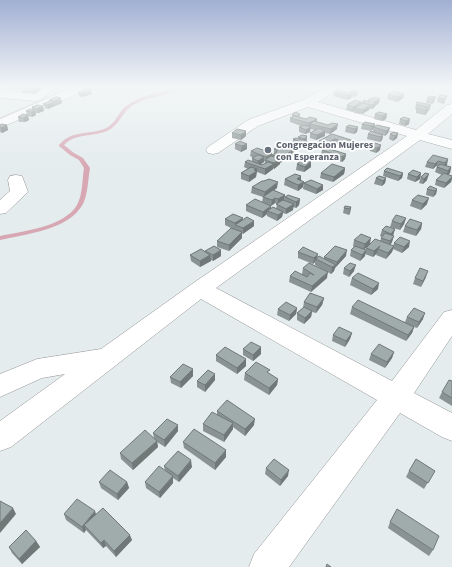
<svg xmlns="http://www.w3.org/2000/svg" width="452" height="567" font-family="'Source Sans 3',sans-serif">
<rect width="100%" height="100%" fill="#e4eced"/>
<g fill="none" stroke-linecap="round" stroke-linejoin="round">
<path fill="#d7a8b4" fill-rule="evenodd" d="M184,87h8c-20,8 -41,8 -59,18 -11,7 -14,21 -26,26 -14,6 -32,2 -43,14l10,8 9,5 7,10c-2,11 -2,26 -7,36 -14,26 -57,30 -83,36v-4c23,-5 64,-9 77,-31 6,-11 5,-25 7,-37l-5,-8 -9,-5 -11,-9v-1c12,-15 29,-10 45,-16 11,-4 13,-15 21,-22 16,-13 40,-15 59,-20z"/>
<defs>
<g id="minor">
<polygon points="43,87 57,87 40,100 36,101 0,98 0,90 34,93"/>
<polygon points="73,87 90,87 88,89 0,128 0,119"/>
<polygon points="327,87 342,87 318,102 416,130 447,105 452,104 452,114 428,134 452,140 452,149 420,140 216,288 392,381 444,312 452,310 452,336 414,393 452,413 452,441 442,437 400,413 289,567 249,567 254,554 377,400 201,299 11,447 0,451 0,421 65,374 42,378 0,397 0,374 37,359 101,349 192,284 407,136 308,107 258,126 218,153 213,154 208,153 206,150 208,147 248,120 303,100"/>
<polygon points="16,175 22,176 28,192 6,213 0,214 0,200 10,191 8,180 10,176"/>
</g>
</defs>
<use href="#minor" stroke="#949494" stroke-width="1"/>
<use href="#minor" fill="#fff" fill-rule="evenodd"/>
</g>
<g fill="#8a9393" fill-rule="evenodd">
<polygon points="10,87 41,87 42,89 34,94 22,93 21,89 19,90 11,89"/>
<polygon points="353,90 357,95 354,97 352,97 351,98 348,100 333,96 334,92 350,93 350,92"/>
<polygon points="78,92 92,94 82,97 79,96"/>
<polygon points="404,94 403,98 397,102 387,99 388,95"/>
<polygon points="447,96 444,104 437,102 438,98"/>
<polygon points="436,97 434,102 432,104 426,103 427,98"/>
<polygon points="49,100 62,103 55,106 54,105 55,106 48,109 45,108 43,104 50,101"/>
<polygon points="368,100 379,103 375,106 374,108 371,109 369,109 369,110 362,114 354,113 355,110 353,112 346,110 347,105 361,102 361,104 362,102 368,101"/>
<polygon points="416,104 431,105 430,109 425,115 416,113 416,109 415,109"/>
<polygon points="43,106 44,111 38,113 35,113 36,115 32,117 28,116 29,120 25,122 19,122 18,117 27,115 26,111 32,109 32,107"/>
<polygon points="300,114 300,117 306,119 317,119 316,122 337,129 330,134 325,133 325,136 316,140 310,138 310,133 315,130 310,129 310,132 305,134 299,132 299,127 301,126 290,122 290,118 292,117 292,115"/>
<polygon points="375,114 387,114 386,119 382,121 374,119"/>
<polygon points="404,117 409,124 405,126 399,124 400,119"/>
<polygon points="362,124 375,124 374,127 390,128 388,133 385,136 383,135 382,140 380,142 367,139 368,134 373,132 373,129 371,131 361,129"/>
<polygon points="0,125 7,125 8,130 2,133 0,132"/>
<polygon points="346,127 358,127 357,132 354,134 345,132"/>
<polygon points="232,133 246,136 241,140 232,138"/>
<polygon points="398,133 397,138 393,141 389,139 390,134"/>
<polygon points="332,134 354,141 353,146 349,149 334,144 327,148 346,154 345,159 342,162 321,155 322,150 324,148 318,146 319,141"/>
<path d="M307,136l-1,10 -2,2 -7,-2 -1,4 -3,3h-1v3l-12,7v1l-6,5 -1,-1v1l-8,6 -8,-3 -1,5 -7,5 -8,-3v-6l7,-4 -4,-2 1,-5 7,-1v-3h2l-4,-2 1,-5 21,2v3v-1l2,-1v-5l11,-1v-2l8,-2v-5l5,-1v-1zM264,161l1,1v1l-3,2 -1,-1 3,-2z"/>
<polygon points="375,143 380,150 376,153 370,151 371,146"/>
<polygon points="235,144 247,144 247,149 241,152 235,149"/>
<polygon points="448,159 446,166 451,167 450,173 448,175 452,176 452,179 451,182 444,188 435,185 436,180 442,175 435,172 437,166 436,166 433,169 425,167 427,162"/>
<polygon points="311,161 311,167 304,172 296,170 297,164"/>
<polygon points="345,168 344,174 333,182 320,178 321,173"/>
<polygon points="384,171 403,173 402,178 398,181 383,176"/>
<polygon points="421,173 420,179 415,182 407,179 408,174"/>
<polygon points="301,176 301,180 304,182 303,187 298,191 284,185 285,179"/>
<polygon points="421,177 427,180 423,184 419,183"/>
<polygon points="376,178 386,178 385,183 382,186 374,184"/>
<polygon points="304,183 323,185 323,190 316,194 303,189"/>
<polygon points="252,187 277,188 274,190 285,195 284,200 285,197 300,199 299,205 296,208 293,207 293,210 286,214 283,213 282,217 277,221 267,216 267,214 262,218 246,211 246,205 276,209 277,204 275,203 271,206 262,202 263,197 251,193"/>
<polygon points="427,189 437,189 436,194 433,197 426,195"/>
<polygon points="412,200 427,204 421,210 410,206"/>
<polygon points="351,207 350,213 349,215 343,213 344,208"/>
<polygon points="406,218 404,224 400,230 390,227 392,221"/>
<polygon points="225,219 243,220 254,226 242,234 242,238 229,251 217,247 217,241 235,230 225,225"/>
<polygon points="422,223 421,229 416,236 403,232 405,226"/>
<polygon points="395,229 393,236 392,242 390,245 393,246 394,243 409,247 402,253 393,249 392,252 386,259 376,255 377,253 373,257 365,254 365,256 360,261 350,256 351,250 354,247 353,246 354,240 370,244 364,250 366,250 366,248 380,241 382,237 380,236 382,230"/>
<polygon points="221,250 221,256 213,261 211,260 211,261 200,267 191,261 190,255 205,252 205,251"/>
<polygon points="298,252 324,259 324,257 346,256 335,268 334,271 331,274 315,265 315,262 313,264 298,258"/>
<polygon points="303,268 327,278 311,292 289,282 290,276 302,274"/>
<polygon points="344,268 354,271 349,277 343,274"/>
<polygon points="426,277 421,287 413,284 415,278"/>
<polygon points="352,278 378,289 371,295 350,285"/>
<polygon points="324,298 322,305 316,313 312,312 311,317 304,324 297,320 297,313 303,308 304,302"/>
<polygon points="352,307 405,322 407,317 423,319 417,328 414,327 412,333 406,341 350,314"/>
<polygon points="297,308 296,314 289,321 277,315 278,309"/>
<polygon points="352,333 350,339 345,347 332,341 333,335"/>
<polygon points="243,349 261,354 253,361 243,355"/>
<polygon points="394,352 392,358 385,368 369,360 371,354"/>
<polygon points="216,355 246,359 246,366 237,374 216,361"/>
<polygon points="193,369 193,376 181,388 171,383 170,377"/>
<polygon points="245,373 269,374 278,379 277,385 269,395 244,380"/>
<polygon points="215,374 215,380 205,392 197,387 197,381"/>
<polygon points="452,381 452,406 439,398 442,392"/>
<polygon points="217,411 254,425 245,436 233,427 233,429 224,442 203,431 203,424 217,415"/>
<polygon points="178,431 165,447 157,442 158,447 133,470 121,459 120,453 154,438 153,433"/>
<polygon points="183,442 226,457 215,470 184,448"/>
<polygon points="164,466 192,467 179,482 173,478 173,483 160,498 146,488 145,482 165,471"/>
<polygon points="266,468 288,476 280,486 265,474"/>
<polygon points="409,471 431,477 424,489 406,477"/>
<polygon points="99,482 127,482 129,488 118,500 101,488"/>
<polygon points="64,514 96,514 132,540 116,557 106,546 103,548 86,530 84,533 66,520"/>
<polygon points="390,522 433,550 429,556 388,528"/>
<polygon points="36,541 40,547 22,564 12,553 9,547"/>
</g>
<g fill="#707878">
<polygon points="36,87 41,87 42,89 34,94 33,89"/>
<polygon points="91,90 92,94 82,97 81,93"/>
<polygon points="358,91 357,95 354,97 355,93"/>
<polygon points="352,94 351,98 348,100 349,96"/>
<polygon points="404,94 403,98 397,102 398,97"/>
<polygon points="436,97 434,102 432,104 433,99"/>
<polygon points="61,98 62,103 55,106 54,101"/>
<polygon points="380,99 379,103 375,106 374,108 371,109 373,102"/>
<polygon points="54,102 55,106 48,109 47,105"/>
<polygon points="361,102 361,107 355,108 355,110 353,112 354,107"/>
<polygon points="370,105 369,110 362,114 363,110"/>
<polygon points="43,106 44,111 38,113 37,109"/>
<polygon points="428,108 427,113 425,115 426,110"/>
<polygon points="35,110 36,115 32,117 31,112"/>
<polygon points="387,114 386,119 382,121 383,116"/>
<polygon points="28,115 29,120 25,122 23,118"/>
<polygon points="317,119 316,124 310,124 310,127 308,128 309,123"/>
<polygon points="410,119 409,124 405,126 406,121"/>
<polygon points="338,124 337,129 330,134 331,129"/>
<polygon points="375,124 373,129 371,131 372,126"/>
<polygon points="7,125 8,130 2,133 1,128"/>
<polygon points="311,127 310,132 305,134 306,130"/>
<polygon points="358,127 357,132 354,134 355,129"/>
<polygon points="390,128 388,133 385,136 386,131"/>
<polygon points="246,131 246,136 241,140 241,135"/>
<polygon points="325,131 325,136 316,140 317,135"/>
<polygon points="398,133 397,138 393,141 395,136"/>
<polygon points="383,135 382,140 380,142 381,137"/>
<polygon points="307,136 306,146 304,148 304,143 303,143 304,139"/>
<polygon points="335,139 334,144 325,149 326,144"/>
<polygon points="354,141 353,146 349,149 350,144"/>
<polygon points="247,144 247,149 241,152 242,146"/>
<polygon points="297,145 296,150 293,153 294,148"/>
<polygon points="381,145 380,150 376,153 377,148"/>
<polygon points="293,150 292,156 280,163 281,158"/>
<polygon points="272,153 272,158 266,160 266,157"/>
<polygon points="346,154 345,159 342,162 342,157"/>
<polygon points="264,157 264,162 258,166 258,161"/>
<polygon points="280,159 280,164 274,169 274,163"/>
<polygon points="448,159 447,165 444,168 445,163"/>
<polygon points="311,161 311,167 304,172 305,167"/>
<polygon points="438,161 436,166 433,169 435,164"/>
<polygon points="274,164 273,169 265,175 265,169"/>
<polygon points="451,167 450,173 446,176 448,171"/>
<polygon points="345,168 344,174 333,182 334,177"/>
<polygon points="257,169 256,177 249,182 249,176 254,170"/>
<polygon points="403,173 402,178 398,181 400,176"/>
<polygon points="421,173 420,179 415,182 417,177"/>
<polygon points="429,174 427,180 423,184 424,179"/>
<polygon points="301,176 301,182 297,179"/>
<polygon points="452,177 451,182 444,188 446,183"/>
<polygon points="386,178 385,183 382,186 383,181"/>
<polygon points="278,182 277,188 264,197 265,192"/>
<polygon points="304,182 303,187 298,191 298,185"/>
<polygon points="323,185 323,190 316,194 317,189"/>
<polygon points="437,189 436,194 433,197 435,191"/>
<polygon points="285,195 284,200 278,205 278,199"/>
<polygon points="275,198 275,203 271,206 272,200"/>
<polygon points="429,198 427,204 421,210 423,204"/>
<polygon points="300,199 299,205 296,208 296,202"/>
<polygon points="294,204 293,210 286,214 286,209"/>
<polygon points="271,206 271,212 267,211 267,214 262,218 263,212"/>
<polygon points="351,207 350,213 349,215 350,209"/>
<polygon points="283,212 282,217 277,221 278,215"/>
<polygon points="243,218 242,224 235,225 235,229 235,223"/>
<polygon points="406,218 404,224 400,230 401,224"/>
<polygon points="254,221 254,226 243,234 243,228"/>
<polygon points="422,223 421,229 416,236 417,230"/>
<polygon points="395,229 393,235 389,240 391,234"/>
<polygon points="242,232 242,238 229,251 229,245"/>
<polygon points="394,236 392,242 389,247 390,241"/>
<polygon points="371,238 370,244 363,250 365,244"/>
<polygon points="410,241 409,247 402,253 404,247"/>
<polygon points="380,246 378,249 377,253 373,257 374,251"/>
<polygon points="394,246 392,252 386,259 388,253"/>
<polygon points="221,250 221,256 213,261 213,255"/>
<polygon points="347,250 346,256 335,268 337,262"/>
<polygon points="366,250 365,256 360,261 362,255"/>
<polygon points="318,254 317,260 316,259 315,262 313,264 314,258"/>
<polygon points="210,255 211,261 200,267 200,261"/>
<polygon points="336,265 334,271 331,274 332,267"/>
<polygon points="356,265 354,271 349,277 350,271"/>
<polygon points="428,271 426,277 421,287 423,281"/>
<polygon points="328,272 327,278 311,292 312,286"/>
<polygon points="379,283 378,289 371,295 373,289"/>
<polygon points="324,298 322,305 316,313 317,307"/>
<polygon points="297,308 296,314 289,321 290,315"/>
<polygon points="312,311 311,317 304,324 305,318"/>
<polygon points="425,313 423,319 417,328 419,322"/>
<polygon points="414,327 412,333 406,341 408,335"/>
<polygon points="352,333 350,339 345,347 346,341"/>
<polygon points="261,347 261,354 253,361 253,355"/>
<polygon points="394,352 392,358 385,368 387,362"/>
<polygon points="246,359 246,366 237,374 237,368"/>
<polygon points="193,369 193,376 181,388 180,382"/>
<polygon points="215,374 215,380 205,392 205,385"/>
<polygon points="278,379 277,385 269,395 269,388"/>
<polygon points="255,419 254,425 245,436 245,429"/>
<polygon points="233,423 233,429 224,442 224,435"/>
<polygon points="178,425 178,431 165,447 164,440"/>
<polygon points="157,441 158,447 133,470 132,463"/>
<polygon points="226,450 226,457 215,470 215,463"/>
<polygon points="191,460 192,467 179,482 178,476"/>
<polygon points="289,470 288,476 280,486 281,480"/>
<polygon points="173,476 173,483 160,498 159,492"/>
<polygon points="127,482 129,488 118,500 117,494"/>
<polygon points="13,508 16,514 0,533 0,523"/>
<polygon points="95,511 97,517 84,525 86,530 84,533 82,527"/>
<polygon points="130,535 132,540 116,557 114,551"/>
<polygon points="104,540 106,546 103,548 101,543"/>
<polygon points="36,541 40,547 22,564 19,559"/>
</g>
<g fill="#a0abab" stroke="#707878">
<polygon points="23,87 36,87 33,89 21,88"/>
<polygon points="87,88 91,90 81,93 78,92"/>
<polygon points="337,90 352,94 349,96 334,92"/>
<polygon points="353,90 358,91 355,93 350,92"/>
<polygon points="394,91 404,94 398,97 388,95"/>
<polygon points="440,95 447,96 445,99 438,98"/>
<polygon points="430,96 436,97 433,99 427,98"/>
<polygon points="56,97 61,98 54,101 49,100"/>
<polygon points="375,97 380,99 373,102 375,103 372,105 362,102 364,100 370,102 368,100"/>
<polygon points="355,100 361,102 354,107 347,105"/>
<polygon points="50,101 54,102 47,105 43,104"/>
<polygon points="417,102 431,105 429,107 416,104"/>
<polygon points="362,103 370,105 363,110 355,108"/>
<polygon points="37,105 43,106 37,109 32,107"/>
<polygon points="419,106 428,108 426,110 417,108"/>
<polygon points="30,109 35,110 31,112 26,111"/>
<polygon points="295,112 300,114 297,116 292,115"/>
<polygon points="379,112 387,114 383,116 375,114"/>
<polygon points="23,114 28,115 23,118 18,117"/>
<polygon points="294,116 306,119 310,117 317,119 309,123 290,118"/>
<polygon points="404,117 410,119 406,121 400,119"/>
<polygon points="314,121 328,125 332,123 338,124 331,129 310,124"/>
<polygon points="365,122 375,124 372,126 362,124"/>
<polygon points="2,124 7,125 0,128 0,125"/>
<polygon points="304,125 311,127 306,130 299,127"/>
<polygon points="349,125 358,127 355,129 346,127"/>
<polygon points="377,125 390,128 386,131 373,127"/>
<polygon points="319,128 325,131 317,135 310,133"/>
<polygon points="237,129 246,131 241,135 232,133"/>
<polygon points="371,131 383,135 381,137 368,134"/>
<polygon points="393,132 398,133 395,136 390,134"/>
<polygon points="332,134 354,141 350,144 335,139 326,144 319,141"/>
<polygon points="302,135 307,136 304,139 298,137"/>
<polygon points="296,138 307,141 304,143 293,139"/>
<polygon points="240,141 247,144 242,146 235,144"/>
<polygon points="288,143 297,145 294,148 285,146"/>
<polygon points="375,143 381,145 377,148 371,146"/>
<polygon points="279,146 293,150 281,158 272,155 277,152 276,151 278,150 274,149"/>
<polygon points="257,148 272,153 266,157 251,151"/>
<polygon points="326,148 346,154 342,157 322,150"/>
<polygon points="258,155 264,157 258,161 252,158"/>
<polygon points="433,155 448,159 445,163 438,161 435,164 427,162"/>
<polygon points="271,156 280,159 274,163 265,160"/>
<polygon points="303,159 311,161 305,167 297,164"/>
<polygon points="248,160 262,165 268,162 274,164 265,169 245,162"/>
<polygon points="332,164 345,168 334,177 321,173"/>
<polygon points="440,164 451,167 448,171 437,167"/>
<polygon points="251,167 257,169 254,170 257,171 249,176 241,173"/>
<polygon points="387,168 403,173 400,176 384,171"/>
<polygon points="413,170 421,173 417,177 408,174"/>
<polygon points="425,173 429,174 424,179 421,177"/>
<polygon points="444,173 452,176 452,177 446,183 436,180"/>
<polygon points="295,174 301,176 297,179 304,182 298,185 285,179"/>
<polygon points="379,176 386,178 383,181 376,178"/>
<polygon points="269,179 278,182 265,192 252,187 262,181 264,181"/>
<polygon points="311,180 323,185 317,189 304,183"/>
<polygon points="430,186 437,189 435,191 427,189"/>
<polygon points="273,190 285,195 278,199 275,198 272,200 263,197"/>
<polygon points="288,195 300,199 296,202 285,197"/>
<polygon points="418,195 429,198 423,204 412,200"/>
<polygon points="255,199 271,206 263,212 246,205"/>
<polygon points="283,200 294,204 286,209 276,204"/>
<polygon points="345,206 351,207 350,209 344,208"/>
<polygon points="273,207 283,212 278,215 267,211"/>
<polygon points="233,214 243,218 235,223 225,219"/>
<polygon points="396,215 406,218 401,224 392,221"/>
<polygon points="247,217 254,221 243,228 235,225"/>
<polygon points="410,219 422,223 417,230 405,226"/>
<polygon points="386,226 395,229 391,234 382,230"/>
<polygon points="231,228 242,232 229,245 217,241"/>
<polygon points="385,233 394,236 390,241 381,238"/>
<polygon points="361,234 371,238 365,244 354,240"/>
<polygon points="400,237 410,241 404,247 394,243"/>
<polygon points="375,239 394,246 388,253 378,249 380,246 374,251 366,248"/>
<polygon points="214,246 221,250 213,255 205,251"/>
<polygon points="335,246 347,250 337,262 324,257"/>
<polygon points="355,246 366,250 362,255 351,250"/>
<polygon points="303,247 318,254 314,258 298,252"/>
<polygon points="201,249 210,255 200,261 190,255"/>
<polygon points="319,256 336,265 332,267 316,259"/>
<polygon points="309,263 328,272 312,286 290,276 295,271 307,277 310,273 314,275 303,268"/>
<polygon points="350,263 356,265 350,271 344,268"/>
<polygon points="420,268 428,271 423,281 415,278"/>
<polygon points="358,273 379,283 373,289 352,278"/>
<polygon points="310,293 324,298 317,307 304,302"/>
<polygon points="358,300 414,327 408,335 352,307"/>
<polygon points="286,302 297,308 290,315 278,309"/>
<polygon points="304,307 312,311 305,318 297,313"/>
<polygon points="414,308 425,313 419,322 407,317"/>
<polygon points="339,327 352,333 346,341 333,335"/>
<polygon points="251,342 261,347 253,355 243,349"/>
<polygon points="379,344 394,352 387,362 371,354"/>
<polygon points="225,347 246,359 237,368 216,355"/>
<polygon points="256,362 270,370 267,372 278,379 269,388 245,373"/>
<polygon points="183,364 193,369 180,382 170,377"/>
<polygon points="208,370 215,374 205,385 197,381"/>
<polygon points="449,380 452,381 452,398 442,392"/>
<polygon points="227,400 255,419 245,429 217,411"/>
<polygon points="212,412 233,423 224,435 203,424"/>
<polygon points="167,419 178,425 164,440 153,433"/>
<polygon points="194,429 226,450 215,463 183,442"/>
<polygon points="145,430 157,441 132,463 120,453"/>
<polygon points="178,451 191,460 178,476 164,466"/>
<polygon points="274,459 289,470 281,480 266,468"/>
<polygon points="416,459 435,471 428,483 409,471"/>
<polygon points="159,466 173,476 159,492 145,482"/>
<polygon points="110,470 127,482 117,494 99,482"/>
<polygon points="77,499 95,511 82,527 64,514"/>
<polygon points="0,501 13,508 0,523"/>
<polygon points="103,508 130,535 114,551 104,540 101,543 84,525"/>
<polygon points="397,509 439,536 433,550 390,522"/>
<polygon points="26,530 36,541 19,559 9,547"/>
<polygon points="327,564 331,567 326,567"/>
</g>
<linearGradient id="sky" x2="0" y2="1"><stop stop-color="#a1afd3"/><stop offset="0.52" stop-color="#f3f6f7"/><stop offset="1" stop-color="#f3f6f7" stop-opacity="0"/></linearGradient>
<rect width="452" height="167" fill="url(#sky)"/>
<circle fill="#6b7280" stroke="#fff" stroke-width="1.5" cx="268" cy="150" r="4"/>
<g text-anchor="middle" stroke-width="3.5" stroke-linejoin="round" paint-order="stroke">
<g font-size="10" font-weight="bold" fill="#5b616d" stroke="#fff" text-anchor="start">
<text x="276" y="148">Congregacion Mujeres<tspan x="276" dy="12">con Esperanza</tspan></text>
</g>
</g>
</svg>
